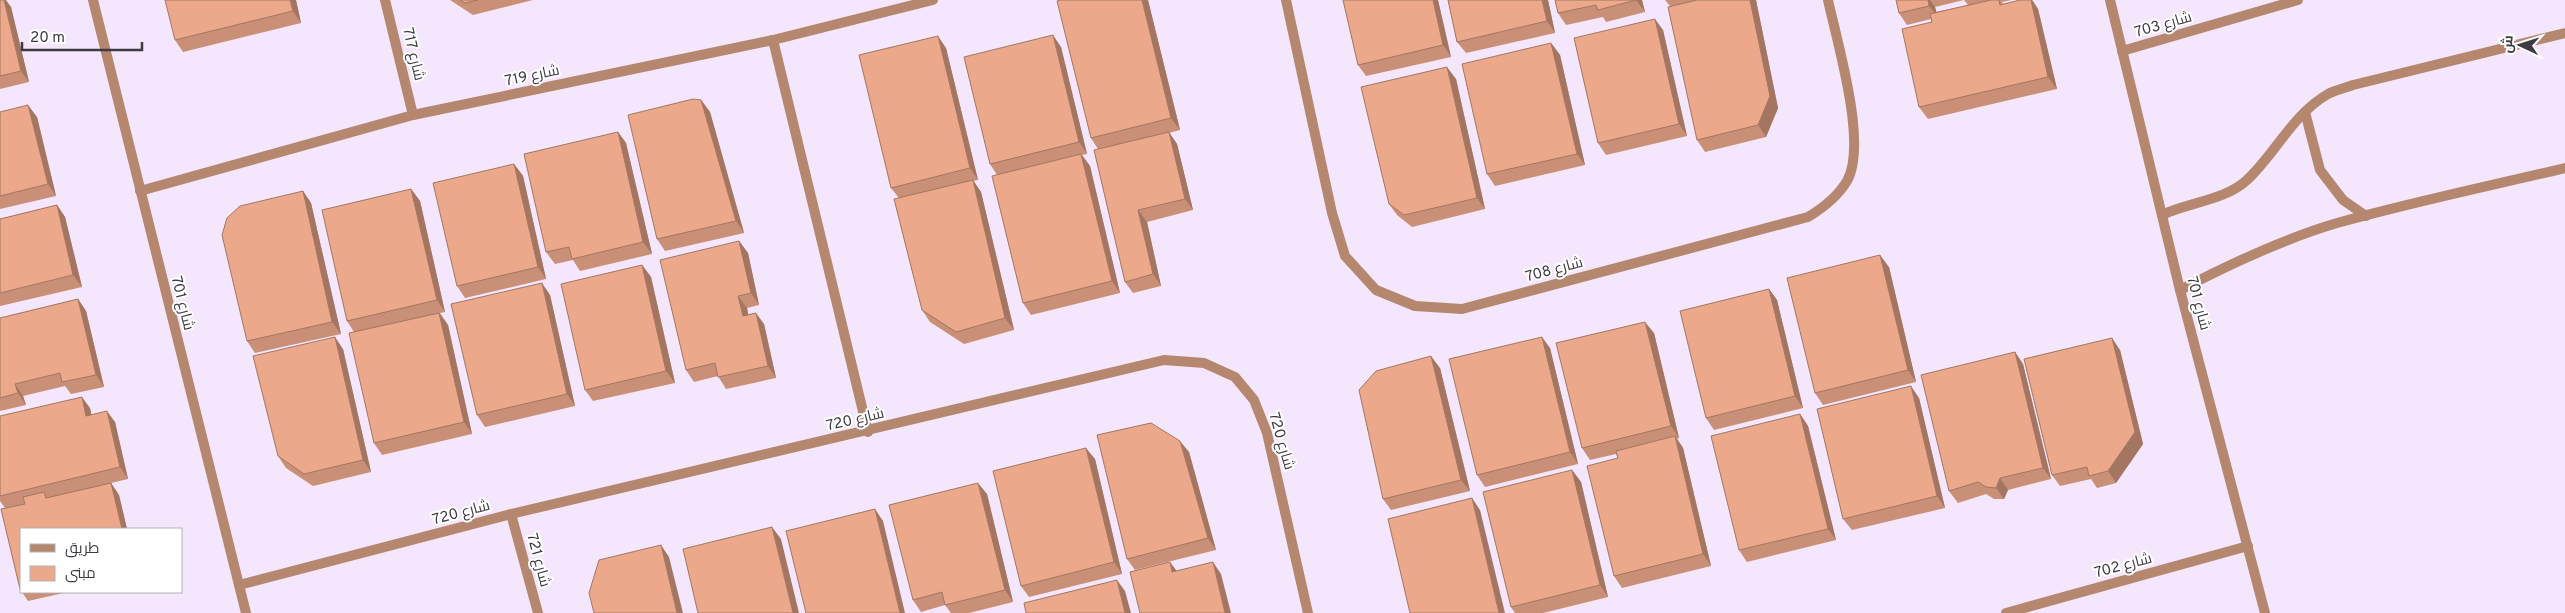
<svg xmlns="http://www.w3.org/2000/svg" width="2565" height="613" font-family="Overpass,Cairo,sans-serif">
<rect width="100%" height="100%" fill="#f3e6fd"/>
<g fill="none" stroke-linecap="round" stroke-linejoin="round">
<g stroke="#b6876f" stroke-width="10">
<polyline points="2305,112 2320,170 2343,200 2366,216"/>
<path d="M2162,215c27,-13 62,-14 85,-35 28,-26 46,-66 81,-86 8,-4 17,-6 25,-9l212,-52"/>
<path d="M2180,290c50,-26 103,-51 157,-67 75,-21 152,-37 228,-55"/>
</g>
<g stroke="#b6876f" stroke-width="10">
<polyline points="93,0 246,613"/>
<polyline points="385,0 413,115"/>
<path d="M1286,0l46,213 13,43 31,34 39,16 47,3 346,-92c15,-9 30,-21 39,-36 21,-37 -10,-139 -19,-181"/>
<polyline points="2110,0 2180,290 2265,613"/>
<polyline points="773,40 868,432"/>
<polyline points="2122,51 2298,0"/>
<polyline points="140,191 413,115 773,40 933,0"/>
<polyline points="511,514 538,613"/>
<polyline points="239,585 511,514 1164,360 1204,363 1235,377 1254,400 1267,433 1308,613"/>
<polyline points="2006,613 2248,546"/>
</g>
</g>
<g fill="#ca9077" fill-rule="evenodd">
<polygon points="0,0 11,7 29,82 0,89"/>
<polygon points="296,0 301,23 183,52 175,40"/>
<polygon points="450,0 533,0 473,15"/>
<polygon points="1060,0 1148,0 1180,130 1169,133 1177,144 1193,210 1147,222 1161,286 1133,293 1125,282 1098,149 1091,138"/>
<polygon points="1343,0 1438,0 1451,57 1366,76 1358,65"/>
<polygon points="1448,0 1548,0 1555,33 1466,53 1457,42"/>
<polygon points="1555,0 1642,0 1645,12 1606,22 1603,17 1566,25 1558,13"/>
<polygon points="1665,0 1756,0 1778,108 1766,137 1705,152 1697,140 1670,6"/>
<path d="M1896,0h116l-10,2 1,2 17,-4h12l6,9 19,80 -129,30 -9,-12 13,-85 -1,-3 -24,6 -8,-12zM1964,0l4,5 -32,7 -1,-5z"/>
<polygon points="1663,30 1687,136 1606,155 1598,143"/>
<polygon points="1551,43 1560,55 1585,165 1495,186 1487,174"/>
<polygon points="1061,47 1087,154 1082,155 1090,166 1120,293 1031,315 1023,303 997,175 990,164"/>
<polygon points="946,48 978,180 973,181 981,192 1014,330 964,344 930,322 922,310 899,198 891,188"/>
<polygon points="1456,79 1485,209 1412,227 1397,215 1389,204"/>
<polygon points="701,100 710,112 744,233 665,251 657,239"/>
<polygon points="0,112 37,117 56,196 0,209"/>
<polygon points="618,132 626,143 652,254 580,271 573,260 555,264 546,252"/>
<polygon points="514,164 523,176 546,279 465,298 457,286"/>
<polygon points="411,189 420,201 445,312 440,313 448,325 472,434 382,455 374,443 354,332 347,321"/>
<polygon points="303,191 311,203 341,334 255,353 247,341"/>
<polygon points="57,205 65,217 82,287 0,306 0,219"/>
<polygon points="739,241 748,253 759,305 747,308 748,315 764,324 776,378 726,389 718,376 694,382 686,370"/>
<polygon points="642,265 651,277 675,383 593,401 585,390"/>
<polygon points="1889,267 1916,382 1823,405 1815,393"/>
<polygon points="1769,289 1777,300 1803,408 1714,430 1706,418"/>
<polygon points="550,295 575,406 485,427 477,415"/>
<polygon points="78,299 86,311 104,387 71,394 65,386 23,396 26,405 0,411 0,318"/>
<polygon points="1654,333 1679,438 1677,439 1683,448 1711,566 1622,588 1614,576 1618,458 1616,454 1590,460 1582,448"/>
<polygon points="1550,348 1578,464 1485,487 1477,475"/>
<polygon points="343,349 371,472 313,486 286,468 278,456"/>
<polygon points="2120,350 2143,444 2116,483 2097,488 2091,479 2060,486 2052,475"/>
<polygon points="2015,352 2023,364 2051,479 2008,490 2004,499 1994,499 1986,494 1958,503 1949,491"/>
<polygon points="1440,368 1470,491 1391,510 1383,499"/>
<polygon points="1919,398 1945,508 1852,530 1843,519"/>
<polygon points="90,408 91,414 115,422 128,479 111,483 119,495 127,529 21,529 21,591 20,589 5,508 0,501 0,416"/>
<polygon points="1800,414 1808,426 1836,540 1747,562 1739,550"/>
<polygon points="1189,452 1216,550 1135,570 1127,559"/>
<polygon points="1095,459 1122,574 1029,597 1021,586"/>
<polygon points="1572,470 1581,482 1608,597 1543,613 1515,613 1511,607"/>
<polygon points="987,494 1013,602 969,613 951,613 945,605 921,612 913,600"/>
<polygon points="22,592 68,592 28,601"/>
</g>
<g fill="#a47661">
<polygon points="4,0 6,0 11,7 29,82 21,71"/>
<polygon points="290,0 296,0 301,23 293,11"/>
<polygon points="1142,0 1148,0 1180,130 1171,118"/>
<polygon points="1433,0 1438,0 1451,57 1443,45"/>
<polygon points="1542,0 1548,0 1555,33 1547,21"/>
<polygon points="1636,0 1642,0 1645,12"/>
<polygon points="1750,0 1756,0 1778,108 1766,137 1758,125"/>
<polygon points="1928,0 1930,0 1935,7 1938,17 1929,6"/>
<polygon points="2031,0 2032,0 2038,9 2057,89 2048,77"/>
<polygon points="1655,19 1663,30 1687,136 1679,124"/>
<polygon points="1053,35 1061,47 1087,154 1079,142"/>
<polygon points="938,36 946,48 978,180 970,168"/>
<polygon points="1551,43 1560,55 1585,165 1577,154"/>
<polygon points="1447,67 1456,79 1485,209 1477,198"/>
<polygon points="701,100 710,112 744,233 736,221"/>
<polygon points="28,105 37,117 56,196 48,184"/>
<polygon points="618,132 626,143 652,254 643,242"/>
<polygon points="1169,132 1177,144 1193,210 1185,199"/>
<polygon points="1081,154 1090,166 1120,293 1112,281"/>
<polygon points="514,164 523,176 546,279 538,267"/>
<polygon points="973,180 981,192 1014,330 1005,318"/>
<polygon points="411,189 420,201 445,312 437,300"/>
<polygon points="303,191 311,203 341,334 332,322"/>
<polygon points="57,205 65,217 82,287 73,275"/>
<polygon points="1138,210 1147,222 1161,286 1153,274"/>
<polygon points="739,241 748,253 759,305 751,293"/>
<polygon points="1880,255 1889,267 1916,382 1908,370"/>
<polygon points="642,265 651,277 675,383 666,371"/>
<polygon points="542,283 550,295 575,406 567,394"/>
<polygon points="1769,289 1777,300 1803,408 1795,396"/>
<polygon points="738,296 747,308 751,328 743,316"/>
<polygon points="78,299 86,311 104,387 96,375"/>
<polygon points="439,313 448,325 472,434 464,422"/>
<polygon points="756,313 764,324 776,378 768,366"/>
<polygon points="1645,322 1654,333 1679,438 1671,426"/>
<polygon points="335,337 343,349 371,472 363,460"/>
<polygon points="1542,337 1550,348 1578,464 1570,452"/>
<polygon points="2112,338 2120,350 2143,444 2116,483 2108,471"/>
<polygon points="2015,352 2023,364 2051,479 2043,468"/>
<polygon points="1431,356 1440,368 1470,491 1461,480"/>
<polygon points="15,384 23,396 26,405 18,393"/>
<polygon points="1911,386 1919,398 1945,508 1937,496"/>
<polygon points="82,397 90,408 94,427 86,416"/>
<polygon points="107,411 115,422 128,479 120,467"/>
<polygon points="1800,414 1808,426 1836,540 1828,529"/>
<polygon points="1675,436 1683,448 1711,566 1703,554"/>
<polygon points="1180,441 1189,452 1216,550 1208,538"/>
<polygon points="1086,448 1095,459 1122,574 1114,562"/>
<polygon points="1572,470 1581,482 1608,597 1600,585"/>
<polygon points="2000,478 2008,490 2004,499 1996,488"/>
<polygon points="111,483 119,495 127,529 122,529"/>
<polygon points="978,483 987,494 1013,602 1005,590"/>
<polygon points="1472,498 1480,510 1505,613 1499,613"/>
<polygon points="875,509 883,521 905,613 900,613"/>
<polygon points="772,527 781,539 799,613 793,613"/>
<polygon points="661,545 669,557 683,613 677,613"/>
<polygon points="1170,562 1179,574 1172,572"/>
<polygon points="1213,562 1221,574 1231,613 1225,613"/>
<polygon points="1117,580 1125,591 1131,613 1125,613"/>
</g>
<g fill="#eba88a" stroke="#a47661">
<polygon points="0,0 4,0 21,71 0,76"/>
<polygon points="165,0 290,0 293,11 175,40"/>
<polygon points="460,0 478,0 465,3"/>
<polygon points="1060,0 1142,0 1171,118 1091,138 1057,1"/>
<polygon points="1343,0 1433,0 1443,45 1358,65"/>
<polygon points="1448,0 1542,0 1547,21 1457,42"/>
<polygon points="1555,0 1636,0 1598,10 1596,5 1558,13"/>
<polygon points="1697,0 1750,0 1770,96 1758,125 1697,140 1668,7"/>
<polygon points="1896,0 1928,0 1929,6 1899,13"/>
<polygon points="1991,0 1999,0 2000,5 2020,0 2031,0 2048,77 1919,107 1902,29 1932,22 1930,14"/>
<polygon points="1655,19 1679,124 1598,143 1574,38"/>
<polygon points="1053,35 1079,142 990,164 964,57"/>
<polygon points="938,36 970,168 891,188 859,55"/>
<polygon points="1551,43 1577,154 1487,174 1462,64"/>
<polygon points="1447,67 1477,198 1404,215 1389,204 1361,87"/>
<polygon points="693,99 701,100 736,221 657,239 628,115"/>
<polygon points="28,105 48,184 0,196 0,112"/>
<polygon points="618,132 643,242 572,259 569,247 546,252 524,154"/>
<polygon points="1169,132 1185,199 1138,210 1153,274 1125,282 1094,150"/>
<polygon points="1081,154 1112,281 1023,303 992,176"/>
<polygon points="514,164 538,267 457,286 433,183"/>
<polygon points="973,180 1005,318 956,332 922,310 894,199"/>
<polygon points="411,189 437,300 347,321 322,210"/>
<polygon points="303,191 332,322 247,341 222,235 227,218 240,206"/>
<polygon points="57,205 73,275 0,293 0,219"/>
<polygon points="739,241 751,293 738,296 743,316 756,313 768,366 718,377 715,363 686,370 660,260"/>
<polygon points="1880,255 1908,370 1815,393 1787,278"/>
<polygon points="642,265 666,371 585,390 561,284"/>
<polygon points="542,283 567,394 477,415 451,304"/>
<polygon points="1769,289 1795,396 1706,418 1680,311"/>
<polygon points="78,299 96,375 62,382 60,373 15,384 18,393 0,398 0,318"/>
<polygon points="439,313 464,422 374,443 349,333"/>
<polygon points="1645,322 1671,426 1582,448 1556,343"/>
<polygon points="335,337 363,460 304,474 278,456 253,356"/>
<polygon points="1542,337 1570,452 1477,475 1449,359"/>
<polygon points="2112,338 2135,432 2108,471 2089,476 2087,467 2052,475 2024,359"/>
<polygon points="2015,352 2043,468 2000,478 1996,488 1986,487 1978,482 1949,491 1921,375"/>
<polygon points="1431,356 1461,480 1383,499 1359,390 1376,371"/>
<polygon points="1911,386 1937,496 1843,519 1817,409"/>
<polygon points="82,397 86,416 107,411 120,467 0,496 0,416"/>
<polygon points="1800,414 1828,529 1739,550 1711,436"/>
<polygon points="1151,423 1180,441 1208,538 1127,559 1097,435"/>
<polygon points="1675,436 1703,554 1614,576 1587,466 1618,458 1616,451"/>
<polygon points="1086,448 1114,562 1021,586 993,471"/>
<polygon points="1572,470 1600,585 1511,607 1483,492"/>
<polygon points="111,483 122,529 21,529 21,589 20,589 1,509 25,504 23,497 44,492 46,498"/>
<polygon points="978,483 1005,590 945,605 942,592 913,600 889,505"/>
<polygon points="1472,498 1499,613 1410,613 1388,519"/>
<polygon points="875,509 900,613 806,613 786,531"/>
<polygon points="772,527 793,613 698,613 683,549"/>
<polygon points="661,545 677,613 594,613 589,593 599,560"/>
<polygon points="1170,562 1172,572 1213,562 1225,613 1140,613 1130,572"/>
<polygon points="1117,580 1125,613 1026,613 1024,603"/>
</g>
<g text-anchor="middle" stroke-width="4" stroke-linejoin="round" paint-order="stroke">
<g font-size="15" fill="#3f3a43" stroke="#fff">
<text transform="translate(2163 24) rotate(-16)" y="5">شارع 703</text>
<text transform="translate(414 54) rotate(77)" y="5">شارع 717</text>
<text transform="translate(532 75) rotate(-12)" y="5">شارع 719</text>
<text transform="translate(1554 269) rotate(-15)" y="5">شارع 708</text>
<text transform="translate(183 303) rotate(76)" y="5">شارع 701</text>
<text transform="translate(2199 303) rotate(75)" y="5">شارع 701</text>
<text transform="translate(855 419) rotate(-13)" y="5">شارع 720</text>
<text transform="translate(1282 441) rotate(74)" y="5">شارع 720</text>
<text transform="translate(461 512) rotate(-15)" y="5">شارع 720</text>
<text transform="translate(539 560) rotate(75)" y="5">شارع 721</text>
<text transform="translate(2123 565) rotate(-15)" y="5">شارع 702</text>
</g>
</g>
<rect x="20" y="528" width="162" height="65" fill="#ffffff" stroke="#b2b0b4"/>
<rect x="30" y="544" width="25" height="8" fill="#b6876f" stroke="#b2b0b4"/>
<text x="65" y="553" font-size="15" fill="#3f3a43">طريق</text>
<rect x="30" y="566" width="25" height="15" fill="#eba88a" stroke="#b2b0b4"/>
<text x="65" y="578" font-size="15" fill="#3f3a43">مبنى</text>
<g transform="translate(2520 45) rotate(274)" stroke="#ffffff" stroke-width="4" paint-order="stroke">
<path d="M0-4L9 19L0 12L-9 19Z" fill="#3f3a43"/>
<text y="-8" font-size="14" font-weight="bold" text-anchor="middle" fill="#3f3a43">ش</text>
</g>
<path d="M22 42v8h120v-8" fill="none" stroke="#3f3a43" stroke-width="2.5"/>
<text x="30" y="42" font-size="15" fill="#3f3a43" stroke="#ffffff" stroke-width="4" paint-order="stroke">20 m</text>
</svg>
